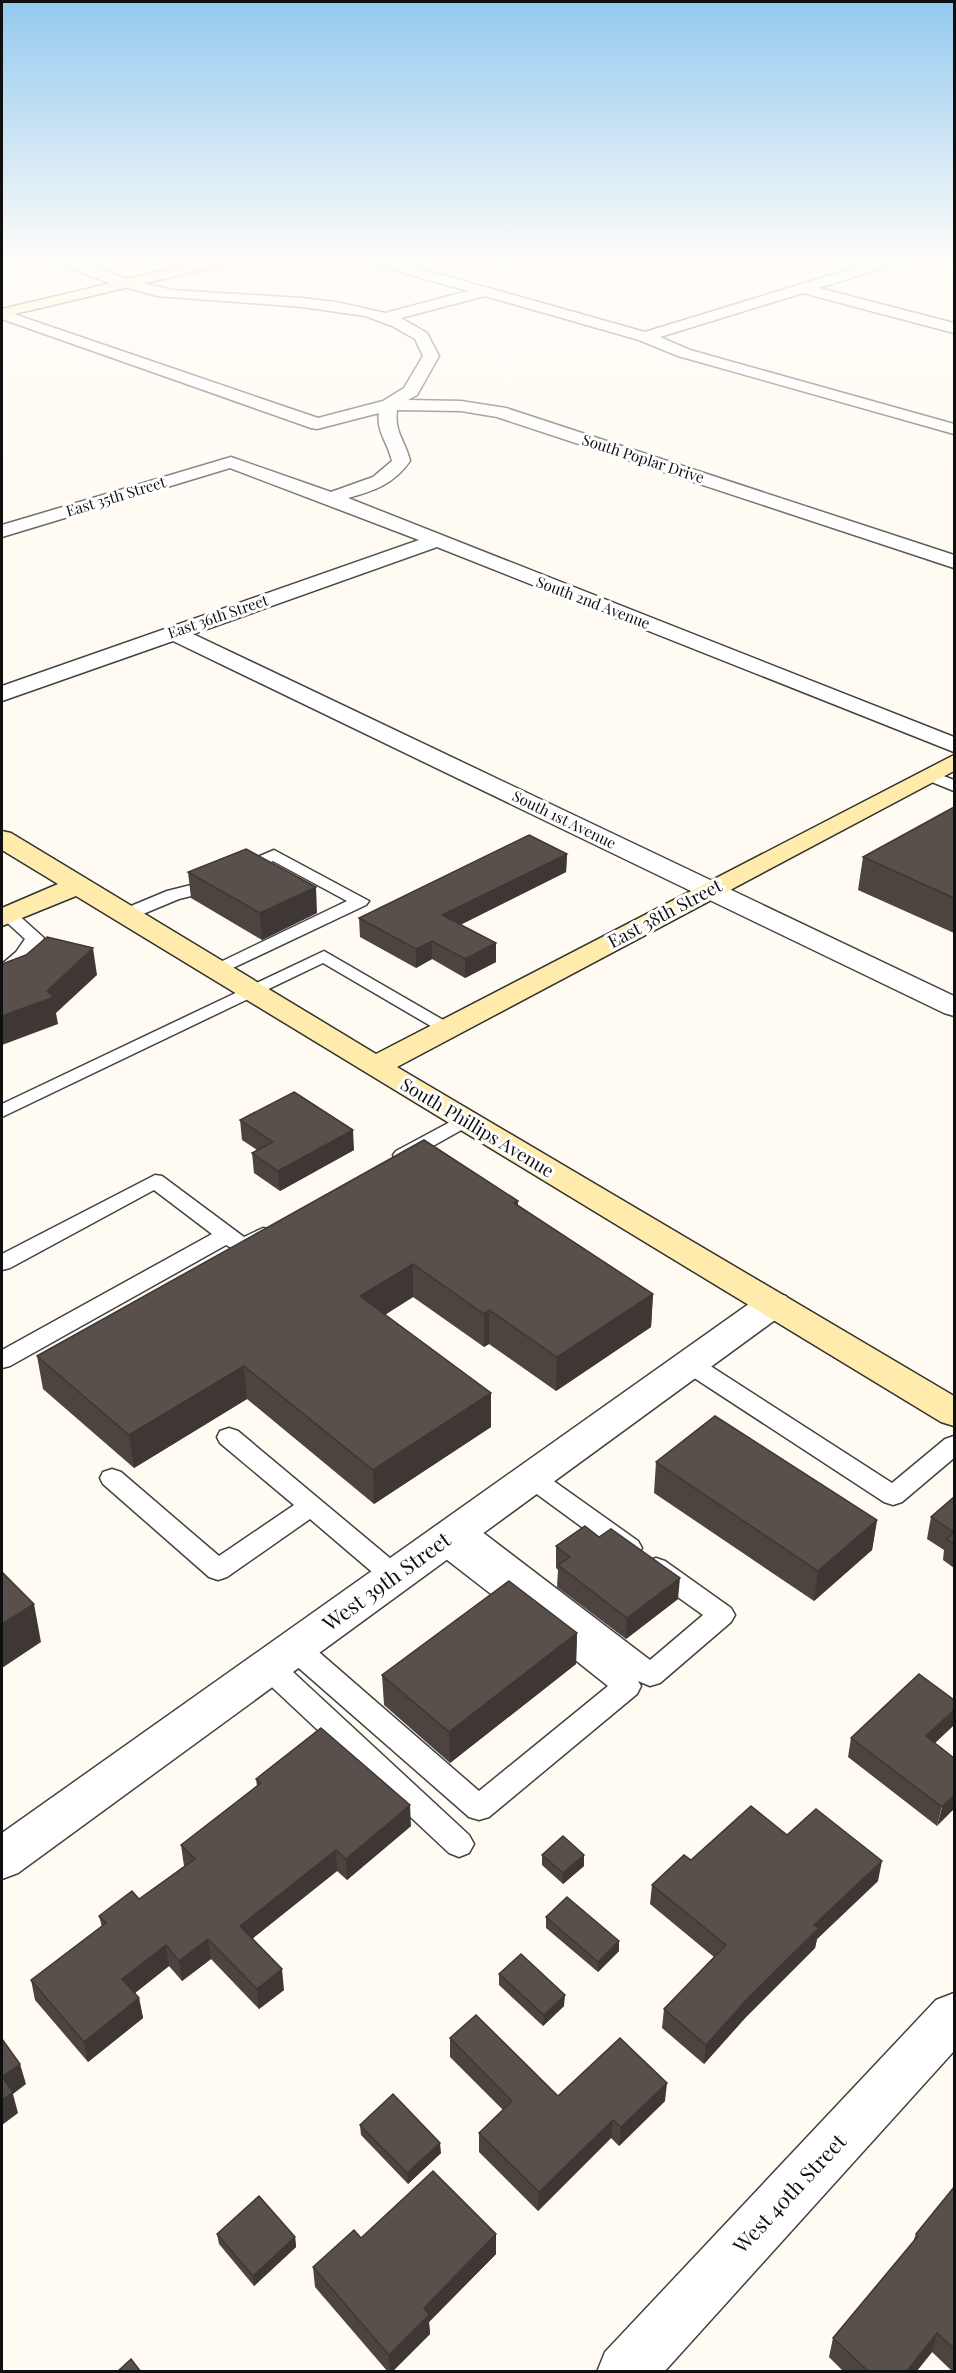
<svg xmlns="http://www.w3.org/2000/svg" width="956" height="2373" font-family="'Playfair Display',serif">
<rect width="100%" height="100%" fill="#fffbf2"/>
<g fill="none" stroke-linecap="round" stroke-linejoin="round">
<defs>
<g id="lane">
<polygon points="928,770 954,780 954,791 922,778 920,775"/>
<polygon points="274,850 369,901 366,905 216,976 210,975 207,971 210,967 347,901 273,861 203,893 179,899 131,919 125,920 116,915 119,911 167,891 191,885"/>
<path d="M8,910l6,1 30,27c-10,16 -23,36 -42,40v-14l14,-12 9,-13 -23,-21v-7z"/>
<polygon points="324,951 457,1028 448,1034 441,1032 323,963 2,1117 2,1104"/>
<polygon points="465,1114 472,1116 475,1120 472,1124 410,1159 396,1159 393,1155 396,1151"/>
<polygon points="155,1175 162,1176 244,1237 263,1228 271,1230 274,1235 271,1240 243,1254 226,1245 10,1366 2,1368 2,1350 212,1234 154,1190 10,1268 2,1270 2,1254"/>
<polygon points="690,1356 698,1358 892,1483 945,1439 954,1436 954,1458 902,1502 893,1505 884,1502 682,1370 678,1364 682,1358"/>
<polygon points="229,1428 238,1431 403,1569 407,1576 403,1583 394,1586 385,1583 310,1519 227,1577 218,1580 209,1577 103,1484 100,1478 103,1472 112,1469 121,1472 219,1556 294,1505 220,1443 217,1437 220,1431"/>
<polygon points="532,1469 541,1472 638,1541 642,1548 638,1555 629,1558 620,1555 523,1484 520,1478 523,1472"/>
<polygon points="460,1520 469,1522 650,1660 703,1615 647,1575 643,1568 647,1561 656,1558 665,1561 731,1608 735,1615 731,1622 660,1683 650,1686 638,1681 641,1686 637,1694 489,1817 479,1820 469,1817 285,1656 282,1648 285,1640 295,1637 305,1640 479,1791 608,1686 545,1636 541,1629 545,1622 554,1619 560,1621 533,1599 535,1604 531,1611 522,1614 513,1611 433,1549 429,1542 433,1535 442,1532 451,1535 447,1529 451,1522"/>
<polygon points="269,1656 279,1659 469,1835 474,1844 469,1853 459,1857 449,1853 259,1675 255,1667 259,1659"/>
</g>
<g id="street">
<path d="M51,261h21l62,20 38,9 130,8 34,4 49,11 83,-22 -96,-27 -2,-3h23l252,71 231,-71h22l-2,3 -77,24 135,35v10l-151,-40 -143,44 30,13 264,74v10l-276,-78 -39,-16 -154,-44 -84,22 26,15 12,23 -22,39 -9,5 53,1 45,7 448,147v13l-457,-151 -36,-6 -64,-1c-3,23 8,29 13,51 -16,23 -36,30 -62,37l606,239v15l-517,-205 -244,87 761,362v20l-10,-3 -771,-372 -171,60v-15l417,-146 -189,-72 -228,69v-12l229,-68 100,35 42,-15 19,-16c-4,-18 -16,-30 -13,-48l-62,16 -6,-1 -309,-109v-9l316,108 65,-17 21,-13 19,-32 -8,-17 -23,-13 -27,-10 -63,-9 -145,-11 -48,-13z"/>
<polygon points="773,1292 786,1296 791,1304 786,1312 18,1873 2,1879 2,1833 760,1296"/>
<polygon points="954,1993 954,2051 664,2372 597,2372 605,2352 936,2000"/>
</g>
<g id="secondary">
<polygon points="204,261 229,261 222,265 2,317 2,309"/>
<polygon points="954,755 954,771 397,1067 954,1396 954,1426 941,1422 76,896 2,926 2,908 58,884 2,850 2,831 11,833 376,1054"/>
</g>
</defs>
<use href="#lane" stroke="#424242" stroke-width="3"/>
<use href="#street" stroke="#424242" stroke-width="3"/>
<use href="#secondary" stroke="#313131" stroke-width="3"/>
<use href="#lane" fill="#fff" fill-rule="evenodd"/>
<use href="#street" fill="#fff" fill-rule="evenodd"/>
<use href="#secondary" fill="#ffecad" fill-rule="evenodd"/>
</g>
<g fill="#4d4440">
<polygon points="954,807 954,933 858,890 863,857"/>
<polygon points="567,854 566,872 460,925 496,962 465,978 432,959 416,968 360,937 359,918"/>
<polygon points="188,872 317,913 262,940 191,898"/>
<polygon points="240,1120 354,1150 280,1191 254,1173 252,1153 257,1150 242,1140"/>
<polygon points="518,1201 518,1206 653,1294 651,1327 556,1391 489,1344 484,1347 413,1297 385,1315 491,1393 491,1427 374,1504 247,1399 134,1468 43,1389 37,1356"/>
<polygon points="656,1462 877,1520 872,1550 814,1601 654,1493"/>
<polygon points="954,1497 954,1568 943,1560 944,1550 927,1539 931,1517"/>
<polygon points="599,1537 678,1599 626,1639 557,1587 558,1570 556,1568 556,1546"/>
<polygon points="577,1633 576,1664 450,1763 384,1705 382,1675"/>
<polygon points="954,1725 935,1743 954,1758 937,1826 848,1757 851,1738"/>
<polygon points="256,1779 411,1826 347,1880 337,1871 253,1938 284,1990 259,2009 211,1959 182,1981 169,1966 135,1993 139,1998 143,2018 88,2062 35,2000 31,1980 102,1927 99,1916 139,1899 184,1866 181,1845 257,1786"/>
<polygon points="787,1835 878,1881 817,1939 815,1948 746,2017 704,2064 662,2028 664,2009 714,1957 650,1904 652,1885"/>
<polygon points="542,1855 584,1866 563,1884 542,1865"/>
<polygon points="546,1917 619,1951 598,1972 546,1928"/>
<polygon points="499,1974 564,2006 543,2026 499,1985"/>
<polygon points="450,2038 558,2096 665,2101 619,2146 611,2138 538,2211 479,2152 479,2133 503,2110 450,2057"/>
<polygon points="360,2125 441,2153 408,2184 361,2135"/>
<polygon points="954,2187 954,2372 953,2372 932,2352 916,2372 844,2372 829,2357 833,2338 913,2242 916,2234"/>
<polygon points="217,2234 295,2237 296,2247 254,2286 219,2244"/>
<polygon points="496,2234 496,2254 429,2322 430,2334 392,2372 388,2372 315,2287 313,2267"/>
</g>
<g fill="#3e3734">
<polygon points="567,854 566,872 442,934 442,915"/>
<polygon points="316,887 317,913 262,940 260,913"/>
<polygon points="432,941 432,959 416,968 416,949"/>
<polygon points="496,943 496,962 465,978 465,959"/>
<polygon points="93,948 97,975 56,1013 58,1024 2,1045 2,1016 47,991"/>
<polygon points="353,1130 354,1150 280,1191 278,1171"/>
<polygon points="413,1264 413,1297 361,1329 360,1296"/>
<polygon points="653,1294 651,1327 556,1391 557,1357"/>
<polygon points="489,1310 489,1344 484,1347 484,1314"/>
<polygon points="244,1366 247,1399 134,1468 129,1435"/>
<polygon points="491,1393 491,1427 374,1504 373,1470"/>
<polygon points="877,1520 872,1550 814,1601 818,1571"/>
<polygon points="680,1578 678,1599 626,1639 627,1618"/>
<polygon points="34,1604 41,1642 2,1668 2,1624"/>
<polygon points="577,1633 576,1664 450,1763 449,1732"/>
<polygon points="954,1710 954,1725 922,1755 926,1736"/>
<polygon points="954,1795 954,1809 937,1826 942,1807"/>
<polygon points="410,1805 411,1826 347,1880 346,1859"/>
<polygon points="336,1850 337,1871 243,1946 240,1926"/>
<polygon points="584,1855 584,1866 563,1884 563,1873"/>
<polygon points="882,1861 878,1881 817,1939 815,1948 746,2017 704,2064 706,2045 814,1925"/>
<polygon points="208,1939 211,1959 182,1981 179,1961"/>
<polygon points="619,1941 619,1951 598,1972 598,1962"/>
<polygon points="166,1945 169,1966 126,2000 122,1979"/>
<polygon points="282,1969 284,1990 259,2009 257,1989"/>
<polygon points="565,1995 564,2006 543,2026 544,2015"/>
<polygon points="139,1998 143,2018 88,2062 84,2042"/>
<polygon points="20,2064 26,2084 13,2094 18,2113 2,2125 2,2077"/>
<polygon points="667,2083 665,2101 619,2146 621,2127"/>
<polygon points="613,2120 611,2138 538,2211 539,2192"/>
<polygon points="440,2143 441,2153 408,2184 407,2173"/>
<polygon points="496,2234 496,2254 429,2322 430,2334 392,2372 390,2372 389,2355 424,2308"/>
<polygon points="295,2237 296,2247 254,2286 253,2276"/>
<polygon points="937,2333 932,2352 916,2372 906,2372"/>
</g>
<g fill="#594f4b" stroke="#3e3734" stroke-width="1.5">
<polygon points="954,807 954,898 863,857"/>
<polygon points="529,835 567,854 442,915 496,943 465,959 432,941 416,949 359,918"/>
<polygon points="246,849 316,887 260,913 188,872"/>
<polygon points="47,937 93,948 47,991 54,997 2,1016 2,964 26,955"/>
<polygon points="294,1092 353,1130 278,1171 252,1153 273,1142 240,1120"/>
<polygon points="424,1140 518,1201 514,1203 653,1294 557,1357 489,1310 484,1314 413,1264 360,1296 491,1393 373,1470 244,1366 129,1435 37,1356"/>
<polygon points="715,1416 877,1520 818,1571 656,1462"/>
<polygon points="954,1497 954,1544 947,1539 954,1532 931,1517"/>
<polygon points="585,1526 599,1537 611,1529 680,1578 627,1618 558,1565 570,1557 556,1546"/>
<polygon points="2,1572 34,1604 2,1624"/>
<polygon points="509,1581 577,1633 449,1732 382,1675"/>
<polygon points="919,1674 954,1700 954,1710 926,1736 954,1758 954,1795 942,1807 851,1738"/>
<polygon points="321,1728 410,1805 346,1859 336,1850 240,1926 282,1969 257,1989 208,1939 179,1961 166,1945 122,1979 139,1998 84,2042 31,1980 106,1923 99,1916 132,1891 139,1899 195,1859 181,1845 261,1783 256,1779"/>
<polygon points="751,1806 787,1835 816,1809 882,1861 814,1925 819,1928 749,1997 706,2045 664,2009 726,1945 652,1885 684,1855 691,1860"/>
<polygon points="563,1836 584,1855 563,1873 542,1855"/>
<polygon points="567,1897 619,1941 598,1962 546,1917"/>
<polygon points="521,1954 565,1995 544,2015 499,1974"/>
<polygon points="476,2015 558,2096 620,2038 667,2083 621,2127 613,2120 539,2192 479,2133 512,2101 450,2038"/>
<polygon points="2,2039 20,2064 2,2077 13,2092 2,2100"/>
<polygon points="393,2094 440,2143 407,2173 360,2125"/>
<polygon points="433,2171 496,2234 424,2308 429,2315 389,2355 313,2267 354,2230 361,2238"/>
<polygon points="954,2187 954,2349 937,2333 906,2372 869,2372 833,2338 918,2236 916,2234"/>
<polygon points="259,2196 295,2237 253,2276 217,2234"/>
<polygon points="131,2359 141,2372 117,2372"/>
</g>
<linearGradient id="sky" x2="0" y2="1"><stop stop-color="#93c9ef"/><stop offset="0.44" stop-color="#fffdf9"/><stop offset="1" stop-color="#fffdf9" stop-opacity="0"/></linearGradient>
<rect width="956" height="593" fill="url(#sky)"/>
<g text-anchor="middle" stroke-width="6" stroke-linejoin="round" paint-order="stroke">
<g font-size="15" fill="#0f0f0f" stroke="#fff">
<text transform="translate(643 459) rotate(18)" y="5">South Poplar Drive</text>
<text transform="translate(116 497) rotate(-17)" y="5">East 35th Street</text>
<text transform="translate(593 603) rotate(21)" y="5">South 2nd Avenue</text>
<text transform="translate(218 617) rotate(-19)" y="5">East 36th Street</text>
<text transform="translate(564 820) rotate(26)" y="5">South 1st Avenue</text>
</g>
<g font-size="18" fill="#0f0f0f" stroke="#fff">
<text transform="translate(665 914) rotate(-28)" y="6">East 38th Street</text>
<text transform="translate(477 1128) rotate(31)" y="6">South Phillips Avenue</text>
</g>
<g font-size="21" fill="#0f0f0f" stroke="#fff">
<text transform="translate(387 1582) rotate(-36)" y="7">West 39th Street</text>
<text transform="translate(790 2194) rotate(-47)" y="7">West 40th Street</text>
</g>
</g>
<rect width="956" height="2373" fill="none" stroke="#0f0f0f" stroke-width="6"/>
</svg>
